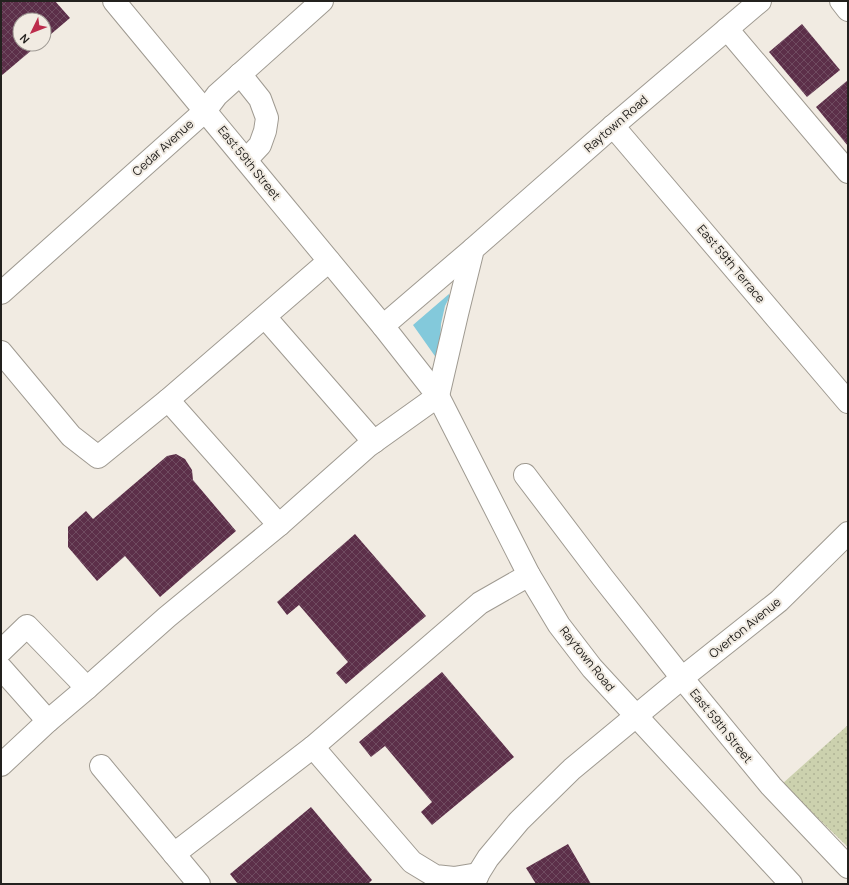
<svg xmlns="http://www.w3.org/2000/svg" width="849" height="885" font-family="Manrope,sans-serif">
<defs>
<pattern id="grass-dots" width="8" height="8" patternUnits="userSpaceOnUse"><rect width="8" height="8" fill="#ccd1ae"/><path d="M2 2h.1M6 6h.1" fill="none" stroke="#afb395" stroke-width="1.8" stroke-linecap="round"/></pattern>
<pattern id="building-cross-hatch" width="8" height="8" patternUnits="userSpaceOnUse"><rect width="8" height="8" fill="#5c2f49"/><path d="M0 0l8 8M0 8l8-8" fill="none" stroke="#6f4b60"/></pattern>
</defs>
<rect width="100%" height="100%" fill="#f1ebe2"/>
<polygon fill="url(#grass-dots)" points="848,725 848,847 782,784"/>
<polygon fill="#83c9db" points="449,294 450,296 445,306 441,324 439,359 437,359 413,325"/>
<g fill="url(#building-cross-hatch)">
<polygon points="1,1 55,1 70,18 44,40 44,20 20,20 20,44 39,44 1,76"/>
<polygon points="802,24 840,70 807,97 769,52"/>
<polygon points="848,80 848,146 816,107"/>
<polygon points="176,454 185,459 192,470 193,480 236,531 160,597 125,556 97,581 68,547 68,527 86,511 93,519 167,456"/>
<polygon points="355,534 426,616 346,684 336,673 348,662 299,605 287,615 277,602"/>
<polygon points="442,672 514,757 432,825 421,812 432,802 385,746 371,757 359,742"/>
<polygon points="311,807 372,880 368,884 238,884 230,874"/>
<polygon points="568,844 591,884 536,884 526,868"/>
</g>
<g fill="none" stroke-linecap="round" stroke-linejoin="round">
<defs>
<g id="minor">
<polyline points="114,1 383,326 438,396 529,575 559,625 592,668 791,884"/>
<polyline points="841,1 848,10"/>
<polyline points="727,29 848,172"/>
<polyline points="240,74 260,99 267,118 265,131 260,145 246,160"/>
<polyline points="613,126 848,402"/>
<polyline points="1,293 205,111 217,95 322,1"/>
<polyline points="265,317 374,442"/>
<polyline points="383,326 473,249"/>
<polyline points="1,352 71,436 98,457 168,400 279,525"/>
<polyline points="438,396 457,314 473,249 613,126 760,1"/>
<polyline points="168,400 329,261"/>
<polyline points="525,475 603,578 682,678 771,786 848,867"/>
<polyline points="1,651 27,626 87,688"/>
<polyline points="1,668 48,721 87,688 167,617 279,525 368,446 438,396"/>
<polyline points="313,747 412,862 435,876 454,878 478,874 477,877"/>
<polyline points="1,765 48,721"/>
<polyline points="101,766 199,884"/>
<polyline points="174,854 313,747 480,603 529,575"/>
<polyline points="466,884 478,874 488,858 519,821 572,769 682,678 779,601 848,533"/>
</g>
</defs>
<use href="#minor" stroke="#9f9a91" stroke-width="24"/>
<use href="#minor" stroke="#fff" stroke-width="22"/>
</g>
<g text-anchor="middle" stroke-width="4" stroke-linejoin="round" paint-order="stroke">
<g font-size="12" fill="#23211e" stroke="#f1ebe2">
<text transform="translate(616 124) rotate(-41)" y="4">Raytown Road</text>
<text transform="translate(163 148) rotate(-42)" y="4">Cedar Avenue</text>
<text transform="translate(249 163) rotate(51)" y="4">East 59th Street</text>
<text transform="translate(731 264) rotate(50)" y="4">East 59th Terrace</text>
<text transform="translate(745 628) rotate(-39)" y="4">Overton Avenue</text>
<text transform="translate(587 659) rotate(51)" y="4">Raytown Road</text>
<text transform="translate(721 726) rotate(51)" y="4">East 59th Street</text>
</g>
</g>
<rect width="849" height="885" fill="none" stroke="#23211e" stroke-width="4"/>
<g transform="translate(32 32) rotate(227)"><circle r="19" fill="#f1ebe2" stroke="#9f9a94"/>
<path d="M0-3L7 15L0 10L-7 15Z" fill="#bc2c4c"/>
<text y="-6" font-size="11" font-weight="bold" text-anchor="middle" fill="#23211e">N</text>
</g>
</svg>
